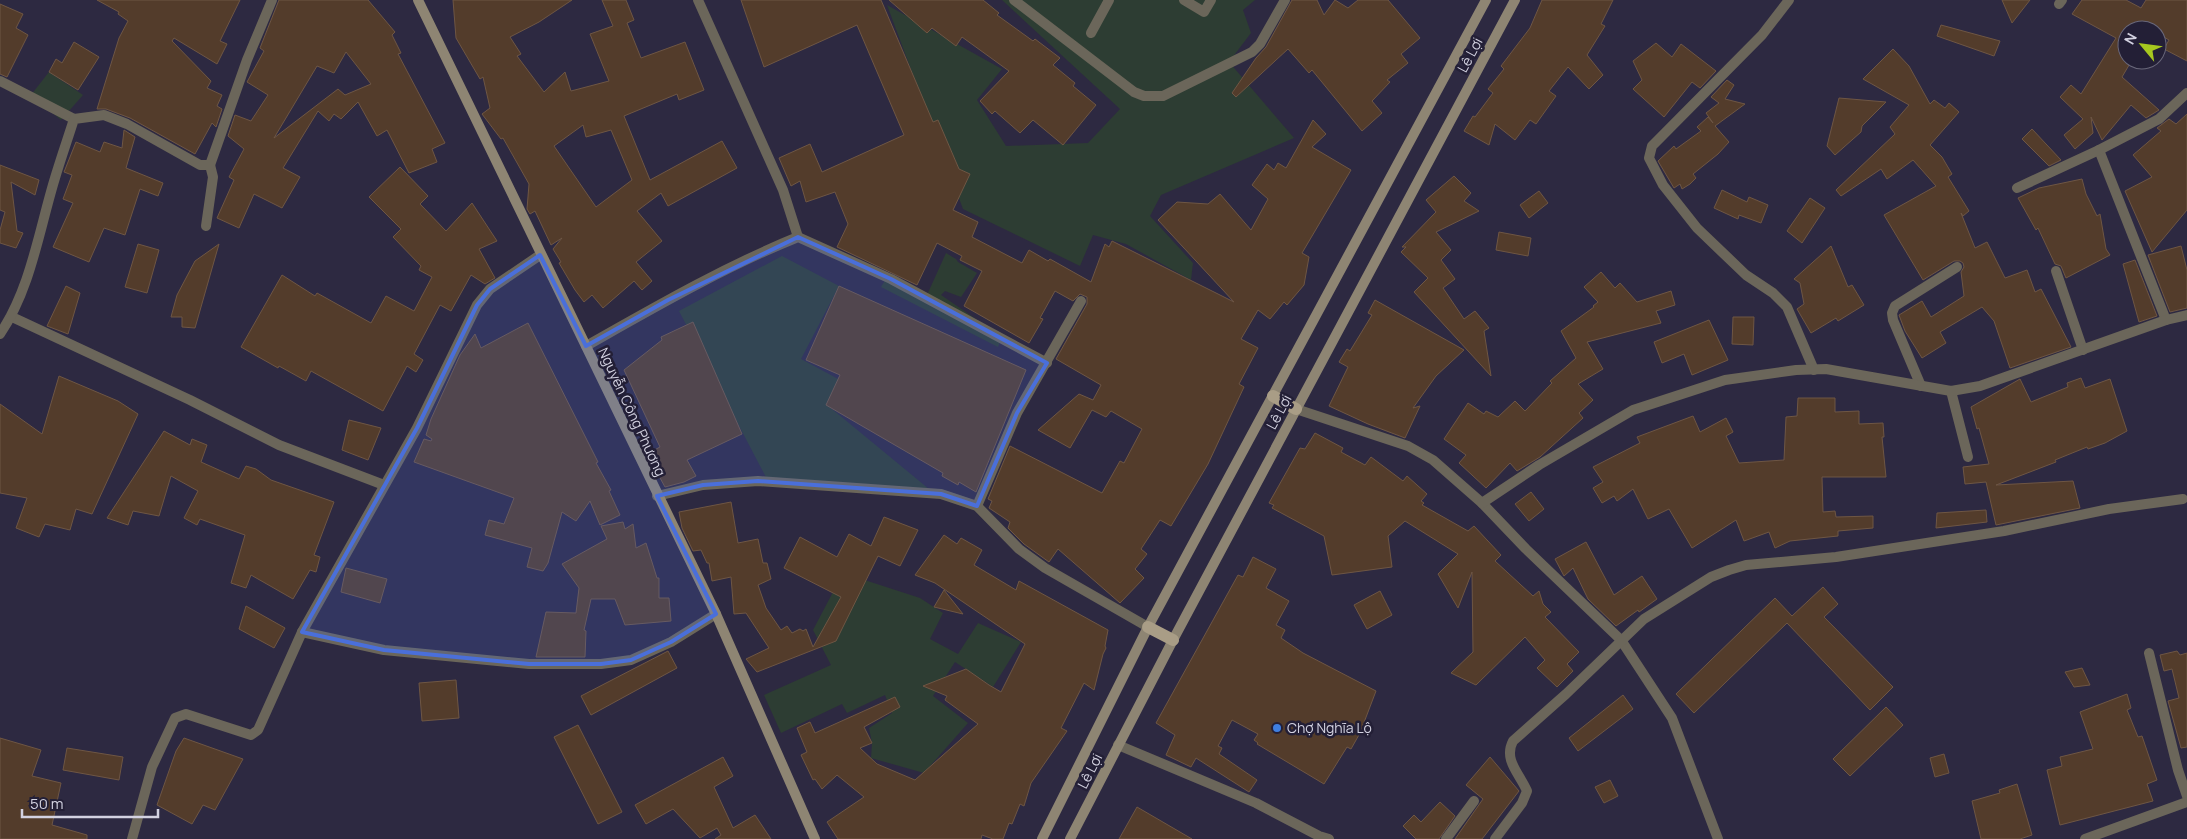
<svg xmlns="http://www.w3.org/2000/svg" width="2187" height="839" font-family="Manrope,sans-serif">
<rect width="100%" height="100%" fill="#2d2941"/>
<g fill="#2d3d33">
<polygon points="1002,0 1255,0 1243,10 1251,33 1229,62 1294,138 1161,195 1150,216 1193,263 1191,280 1126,244 1093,235 1080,266 963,209 887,5 1002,69 977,100 1006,146 1088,143 1120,109"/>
<polygon points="49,72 83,95 61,120 31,95"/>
<polygon points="946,253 956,259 958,262 977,273 961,297 945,291 941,295 1002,337 998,347 881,287 887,277 927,295"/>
<polygon points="782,256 839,286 801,359 840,380 827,405 935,494 769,483 679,311"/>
<polygon points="843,573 920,598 943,613 930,639 958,654 978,623 1021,642 993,687 955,662 933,696 968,723 924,773 871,758 872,743 869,728 892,713 885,695 847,713 842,704 781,733 764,695 831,665 813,630"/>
</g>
<g fill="#533c2b" stroke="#6e5644" fill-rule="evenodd">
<polygon points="97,0 240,0 220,41 227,44 217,64 174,38 172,41 211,81 207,88 222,95 217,106 222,109 216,127 212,123 195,154 130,118 106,109 97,109 119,38 128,21 118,14 119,12"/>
<path d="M279,0h89l27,32 -3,3 9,18 -3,1 47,89 -13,6 5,13 -28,11 -22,-43 -10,6 -19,-34 -17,17 -7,-5 -5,7 -11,-10 -35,57 17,9 -18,31 -28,-14 -15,34 -22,-10 17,-38 -5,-3 15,-28 -16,-13 7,-21 16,6 17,-26 -21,-13 17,-31 -4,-3zM346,52l25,32 -26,11 -7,-6 -64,49 43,-72 17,7z"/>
<path d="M453,0h119l-33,22 -29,15 11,17 -4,2 27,36 21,-20 6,19 38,-10 -19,-47 23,-8 -11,-26h24l8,20 -7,3 14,35 44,-16 19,48 -25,10 -2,-6 -53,22 26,64 72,-39 15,27 -69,38 -7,-13 -24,18 25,30 -26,21 16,19 -10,9 -8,-9 -31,27 -11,-13 -8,7 -9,-12 -16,-27 2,-1 -8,-13 9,-11 -11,7 -16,-34 -5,3 -3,-5 2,-25 -26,-46 -2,1 -19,-25 8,-6 -7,-31 -3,2 -24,-41zM583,125l3,12 25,-7 21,50 -36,27 -42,-61z"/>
<polygon points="741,0 881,0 933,122 938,120 959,169 970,174 953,210 978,222 972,237 1022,263 1029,250 1048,261 1050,259 1091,282 1105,244 1109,247 1112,241 1234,302 1158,220 1177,202 1208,204 1220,194 1251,230 1268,199 1252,185 1267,164 1274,170 1278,163 1286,168 1313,120 1326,134 1312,147 1351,170 1302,253 1309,257 1304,285 1287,305 1284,302 1270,319 1258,310 1241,339 1258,348 1239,384 1244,387 1208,464 1171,526 1160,520 1141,549 1147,554 1135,569 1144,578 1120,603 1058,549 1049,562 1024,544 1008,528 1010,522 989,508 992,501 988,499 1010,446 1102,493 1120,461 1124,463 1142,429 1111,411 1106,417 1092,410 1070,448 1038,430 1079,394 1093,400 1101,385 1056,359 1087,304 1087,297 1080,294 1073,301 1055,291 1040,318 1043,319 1029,343 964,306 982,271 960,260 962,256 937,243 917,285 837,247 848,224 835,192 806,202 800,181 791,186 779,158 810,144 822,172 904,135 857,25 764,67"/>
<polygon points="889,0 983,0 999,13 997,15 1033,41 1035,39 1060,58 1053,65 1075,83 1073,86 1096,105 1063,145 1033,120 1020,133 995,111 992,114 980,101 1009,71 962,37 956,46 932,28 927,33"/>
<polygon points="1292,0 1317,0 1324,15 1335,0 1348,8 1358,0 1388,0 1420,38 1401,54 1408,63 1387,80 1390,82 1372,101 1382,113 1362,131 1312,70 1309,73 1288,49 1236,97 1232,93 1256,58 1266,47"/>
<polygon points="1542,0 1613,0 1601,24 1605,26 1587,55 1603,75 1589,89 1568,67 1549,91 1556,96 1536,124 1530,120 1515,140 1495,124 1489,145 1464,131 1473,116 1475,117 1493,93 1488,89 1504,69 1501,66 1530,28"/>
<polygon points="2002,0 2030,0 2012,23"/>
<polygon points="2082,0 2126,0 2141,8 2146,0 2187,0 2187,61 2164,49 2169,40 2157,33 2157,30 2127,30 2127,60 2132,60 2122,77 2159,110 2146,118 2131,105 2102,140 2091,117 2093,133 2075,149 2064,135 2083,119 2060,97 2071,85 2081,94 2116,38 2072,14"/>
<polygon points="0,4 23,14 16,28 28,35 7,77 0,74"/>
<polygon points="1941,25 2000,41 1994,56 1937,36"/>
<polygon points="74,42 99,57 78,90 49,72 56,59 62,63"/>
<polygon points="1656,43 1672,57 1681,44 1716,71 1700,88 1692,82 1664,117 1633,89 1642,80 1633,61"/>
<polygon points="1893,49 1909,66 1930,104 1934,100 1945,108 1949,103 1959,112 1930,145 1942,157 1952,174 1948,177 1969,211 1963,216 1961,213 1975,248 1987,242 2005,278 2027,270 2035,292 2041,289 2071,347 2010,368 1994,321 1982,307 1940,332 1946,343 1922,358 1905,331 1899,315 1922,301 1931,317 1964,296 1961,272 1964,267 1963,263 1960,261 1954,261 1923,280 1884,215 1936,186 1913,160 1887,179 1881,169 1841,196 1836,190 1895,134 1890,127 1909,105 1863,79"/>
<polygon points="1727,80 1734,85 1725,99 1745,104 1715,126 1729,142 1718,154 1693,174 1696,178 1690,184 1682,189 1680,184 1674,188 1658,161 1674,146 1676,149 1701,131 1697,127 1708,117 1713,123 1706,113 1719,103 1711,97"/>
<polygon points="1839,98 1886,102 1862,126 1861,132 1835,155 1827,146"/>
<polygon points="2187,114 2187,210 2152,252 2125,191 2152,177 2133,155 2161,131 2157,128 2169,119 2176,124"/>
<polygon points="2032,129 2061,160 2049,166 2022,139"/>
<polygon points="124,130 135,137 126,168 163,183 158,196 140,189 125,235 104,228 89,262 53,247 73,203 63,199 72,175 64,172 76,142 100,152 104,142 122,148"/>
<polygon points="0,165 39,180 35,195 11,182 17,231 23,233 16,248 0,243 0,230 5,212 0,210"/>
<polygon points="400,167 428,196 420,204 446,231 472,203 497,241 479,249 495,278 485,284 471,275 451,311 440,305 414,354 423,360 416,372 407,366 383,411 311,371 306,381 279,366 278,368 241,347 282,275 315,296 317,293 371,323 386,296 414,311 432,277 419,270 421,266 393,237 401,229 369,197"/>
<polygon points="1454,176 1471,193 1464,201 1479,211 1436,232 1451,250 1441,260 1455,279 1443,288 1464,319 1475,311 1489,328 1484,331 1491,376 1414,292 1428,278 1401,252 1406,247 1402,247 1436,212 1426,200"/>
<polygon points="2082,179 2086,194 2097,216 2100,214 2106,249 2110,255 2066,278 2061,266 2055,264 2038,228 2036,230 2018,198 2039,188"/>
<polygon points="1722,190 1747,202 1749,197 1768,205 1761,223 1739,215 1738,219 1714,208"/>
<polygon points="1539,191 1548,203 1529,218 1520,205"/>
<polygon points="1810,198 1825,208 1802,243 1787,231"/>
<polygon points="1499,232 1531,238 1528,256 1496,250"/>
<polygon points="138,244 159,250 147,293 125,287"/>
<polygon points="219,244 195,328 182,327 182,317 171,317 177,295 195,261"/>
<polygon points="1831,246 1848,287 1852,285 1864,305 1838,321 1836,318 1811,333 1797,309 1804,304 1800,283 1794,279"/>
<polygon points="2181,246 2187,270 2187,308 2170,312 2148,255"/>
<polygon points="2135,260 2157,316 2139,322 2123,264"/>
<polygon points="1601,272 1615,288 1620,283 1637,302 1671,291 1675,305 1656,311 1661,323 1587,342 1603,369 1578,384 1593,400 1579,413 1583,418 1540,457 1517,471 1510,463 1486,488 1459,463 1466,455 1444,439 1468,403 1484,414 1486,411 1498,417 1515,401 1525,411 1552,383 1550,381 1576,358 1561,331 1594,307 1593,306 1598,302 1584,287"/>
<polygon points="66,286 80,293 68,334 47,326"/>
<polygon points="839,286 1026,370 976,492 959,482 958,485 942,476 943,473 826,405 840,375 806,360"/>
<polygon points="1375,300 1464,350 1436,376 1413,408 1420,406 1405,438 1368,424 1329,406 1348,367 1339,362 1347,349 1350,351 1372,315 1368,313"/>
<polygon points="1733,317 1754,317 1753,345 1732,344"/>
<polygon points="1709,320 1728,360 1692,375 1684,354 1662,363 1654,342"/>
<polygon points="693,322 742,434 687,460 696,476 684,482 665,487 647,454 660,447 624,370 662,340 661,337"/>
<polygon points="528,323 598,462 596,463 611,490 609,491 620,515 600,525 590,501 576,521 562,512 548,563 543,571 527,567 532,548 485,535 489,520 504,524 514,498 414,462 424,439 431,441 432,439 426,435 431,419 460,355 475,334 481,348"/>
<polygon points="59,376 118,401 138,414 92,514 76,509 70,530 45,524 39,537 16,528 27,498 0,493 0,404 42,434"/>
<polygon points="2081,378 2085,388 2110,379 2127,431 2105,443 2088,449 2087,447 2055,460 2056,462 1996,485 2073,481 2080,508 1996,525 1986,482 1965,484 1963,467 1989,464 1979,428 1977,429 1971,407 2020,379 2031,402 2068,387 2067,383"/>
<polygon points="1798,398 1835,398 1835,412 1859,411 1859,424 1883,423 1884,437 1882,437 1886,477 1822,477 1823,512 1835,511 1836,517 1873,516 1873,528 1838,531 1838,536 1790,541 1775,548 1769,532 1744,541 1736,520 1692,548 1669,509 1648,519 1633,489 1617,501 1614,496 1602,503 1593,488 1603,482 1593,467 1640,443 1637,437 1693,416 1700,432 1726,418 1733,432 1726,436 1739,463 1784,460 1786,417 1797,416"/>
<polygon points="349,420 381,428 368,460 342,450"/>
<polygon points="164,431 190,445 192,439 207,445 201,462 239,479 246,466 256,469 271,480 334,502 314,555 320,557 316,572 310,570 293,599 251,575 246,588 231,583 245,535 200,519 197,525 184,518 198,491 171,476 159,516 133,511 128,525 107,518"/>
<polygon points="1315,433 1343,448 1341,452 1365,465 1371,457 1403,481 1407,476 1427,494 1421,501 1424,503 1422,505 1468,531 1474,526 1501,555 1495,561 1533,596 1539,591 1543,604 1551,612 1545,617 1579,652 1567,664 1573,671 1557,687 1537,668 1545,660 1525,637 1476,685 1451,673 1473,652 1472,572 1458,608 1438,574 1458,554 1405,521 1388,536 1392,567 1332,575 1324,536 1272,508 1274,505 1269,503 1300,448 1305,449"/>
<polygon points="1531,492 1544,509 1529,521 1515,504"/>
<polygon points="731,502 738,543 758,539 763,563 767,563 771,579 758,585 766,608 781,630 787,626 792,633 800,629 803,631 806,629 813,647 841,597 784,568 800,537 837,557 849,534 871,546 884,517 918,530 900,566 878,556 836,641 757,672 746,659 769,648 746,613 734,614 731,577 712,581 709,563 707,563 701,550 693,551 682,528 679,512"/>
<polygon points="1986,510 1987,522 1936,528 1937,513"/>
<polygon points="623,522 625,529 633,524 636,548 646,543 657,578 659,578 659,598 669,598 671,621 625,625 615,599 591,599 584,630 586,631 585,657 536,657 546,612 576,613 579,588 562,564 607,539 601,526"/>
<polygon points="944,535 957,544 961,538 982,550 974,565 1016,590 1019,581 1108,630 1105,646 1106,648 1103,654 1094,690 1084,683 1061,728 1067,731 1031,783 1024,806 1020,804 1012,824 1009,823 1003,839 993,839 982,835 981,839 838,839 827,822 864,797 837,775 822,789 815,779 813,780 801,755 807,752 797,728 810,722 815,733 895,697 900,707 864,727 872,743 860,748 877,764 915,780 978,724 945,700 947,696 923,686 966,669 989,685 1001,692 1025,644 935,583 915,575"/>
<polygon points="1586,542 1614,595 1642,576 1657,599 1639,612 1638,610 1616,626 1588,599 1573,568 1564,576 1555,559"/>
<polygon points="1253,557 1276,569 1266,588 1289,601 1276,625 1285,630 1281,638 1303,653 1376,691 1360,733 1351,749 1347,747 1324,784 1257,744 1258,743 1254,740 1258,734 1232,720 1218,746 1222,748 1219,754 1257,780 1249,792 1196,758 1191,767 1166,755 1175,735 1156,723 1238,575 1243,577"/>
<polygon points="346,568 387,579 380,603 341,592"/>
<polygon points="1823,587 1838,604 1824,617 1893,687 1870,710 1787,623 1694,713 1676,694 1775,598 1792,616"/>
<polygon points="944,590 963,614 934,607"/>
<polygon points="1380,591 1392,615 1367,629 1354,605"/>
<polygon points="246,606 285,628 274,648 239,629"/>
<polygon points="668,651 677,668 591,715 581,696"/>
<polygon points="2177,651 2180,655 2187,653 2187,747 2181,748 2168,701 2179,698 2172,669 2164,671 2160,655"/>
<polygon points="2082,668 2090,685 2074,687 2065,672"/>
<polygon points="456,680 459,718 422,721 419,683"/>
<polygon points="2127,694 2131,708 2127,710 2138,737 2142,736 2157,780 2147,784 2153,801 2060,825 2047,770 2062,766 2060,757 2093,749 2080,712"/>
<polygon points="1623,695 1633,709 1578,751 1569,738"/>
<polygon points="1886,707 1903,725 1850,776 1833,759"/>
<polygon points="578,725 622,812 598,824 554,737"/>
<polygon points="0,738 41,750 32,776 61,783 52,825 87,835 87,839 0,839"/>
<polygon points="184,738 243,759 215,810 203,805 192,824 157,805 176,751"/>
<polygon points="67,748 123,757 119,780 63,770"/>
<polygon points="1944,754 1949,773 1935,777 1930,758"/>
<polygon points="723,757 733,776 714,787 733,828 755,815 771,839 715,839 721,835 717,828 700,838 673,809 646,824 635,805"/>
<polygon points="1490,757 1519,791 1482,839 1455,839 1483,799 1466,785"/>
<polygon points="1610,780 1618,796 1604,803 1595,787"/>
<polygon points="2017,784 2032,835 2020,839 1981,839 1972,801 2000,793 1999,790"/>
<polygon points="1440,802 1455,816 1439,839 1416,839 1403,826 1414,815 1421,822"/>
<polygon points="1137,807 1192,839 1119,839"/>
</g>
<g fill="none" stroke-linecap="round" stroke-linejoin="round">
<g stroke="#6b665a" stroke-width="10">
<polyline points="698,0 783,190 798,237"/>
<polyline points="1014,0 1134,92 1144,96 1163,96 1252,52 1260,44 1285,0"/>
<polyline points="1184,0 1204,12 1211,0"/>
<polyline points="1789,0 1762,35 1658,140 1652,146 1649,158 1663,185 1697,228 1746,275 1773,293 1787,307 1814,370"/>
<polyline points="2059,4 2062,0"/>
<polyline points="1091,33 1109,0"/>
<polyline points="0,81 74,119"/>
<polyline points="2099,150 2166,320"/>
<polyline points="2017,188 2099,150 2159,119 2187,93"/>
<polyline points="206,226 213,177 210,165"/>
<polyline points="2056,271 2083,350"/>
<polyline points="12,317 190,400 279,445 384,485"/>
<path d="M0,334c31,-46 39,-104 55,-156 6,-20 13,-40 19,-59l30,-4 23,9 73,41h10l37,-105 25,-60"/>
<path d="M586,346c69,-39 138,-79 212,-109l93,42 156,84"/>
<polyline points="1921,386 1893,320 1892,313 1895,306 1957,267"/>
<polyline points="1951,391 1968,457"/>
<polyline points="1296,409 1408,446 1433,460 1482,503 1526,549 1621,640 1672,718 1718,839"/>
<polyline points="657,496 703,485 758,481 941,494 977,506 1019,549 1045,568 1148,627"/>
<polyline points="1482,503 1539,465 1633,410 1725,380 1796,370 1826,369 1951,391 1980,386 2166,320 2187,315"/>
<polyline points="977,506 1017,413 1081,301"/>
<polyline points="302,632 384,650 529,664 601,664 631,660 671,642 716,614"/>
<polyline points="2149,653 2178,770 2187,796"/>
<polyline points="1118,745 1256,803 1319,836 1329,839"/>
<polyline points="132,839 152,767 175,718 186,714 251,735 258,730 302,632 417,428 477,305 490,289 540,255"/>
<polyline points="1446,839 1474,801"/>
<path d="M1495,839l27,-36 5,-12c-7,-17 -24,-31 -14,-50l53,-47 78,-75 67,-42 18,-7 17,-5 90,-8 168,-26 105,-22 74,-10"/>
<polyline points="2085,839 2187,802"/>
</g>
<g stroke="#8e8573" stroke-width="10">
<polyline points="418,0 716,614 815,839"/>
<polyline points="1042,839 1148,627 1486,0"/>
<polyline points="1070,839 1173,640 1515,0"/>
</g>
<g stroke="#a99d86" stroke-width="12">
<polyline points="1273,396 1296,409"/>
<polyline points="1148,627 1173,640"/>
</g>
</g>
<path fill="#4a6fda" fill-opacity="0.2" stroke="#4a6fda" stroke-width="4" stroke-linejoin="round" d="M798,237l93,42 156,84 -30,50 -40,93 -36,-12 -183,-13 -55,4 -46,11 59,118 -45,28 -40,18 -30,4h-72l-145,-14 -82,-18 115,-204 60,-123 13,-16 50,-34 46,91 82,-46z"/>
<circle fill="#3f7fe0" stroke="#231f36" stroke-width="2" cx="1277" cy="728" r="5"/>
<g text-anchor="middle" stroke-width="5" stroke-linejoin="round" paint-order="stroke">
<g font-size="14" fill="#d3d2e1" stroke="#231f36">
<text transform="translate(1470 55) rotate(-62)" y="5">Lê Lợi</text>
<text transform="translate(632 412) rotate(65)" y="5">Nguyễn Công Phương</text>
<text transform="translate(1279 412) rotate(-62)" y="5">Lê Lợi</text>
<text transform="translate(1090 771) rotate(-63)" y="5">Lê Lợi</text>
</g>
<g font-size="14" fill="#d3d2e1" stroke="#231f36" text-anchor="start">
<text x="1287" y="733">Chợ Nghĩa Lộ</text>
</g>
</g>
<g transform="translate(2142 45) rotate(299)"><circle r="24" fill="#231f36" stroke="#69677a"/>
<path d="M0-4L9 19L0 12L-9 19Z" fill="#a7c81f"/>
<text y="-8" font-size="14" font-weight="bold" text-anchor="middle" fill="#d3d2e1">N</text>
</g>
<path d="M22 809v8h136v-8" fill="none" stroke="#d3d2e1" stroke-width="2.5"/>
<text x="30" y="809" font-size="15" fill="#d3d2e1" stroke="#231f36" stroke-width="4" paint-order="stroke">50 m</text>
</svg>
